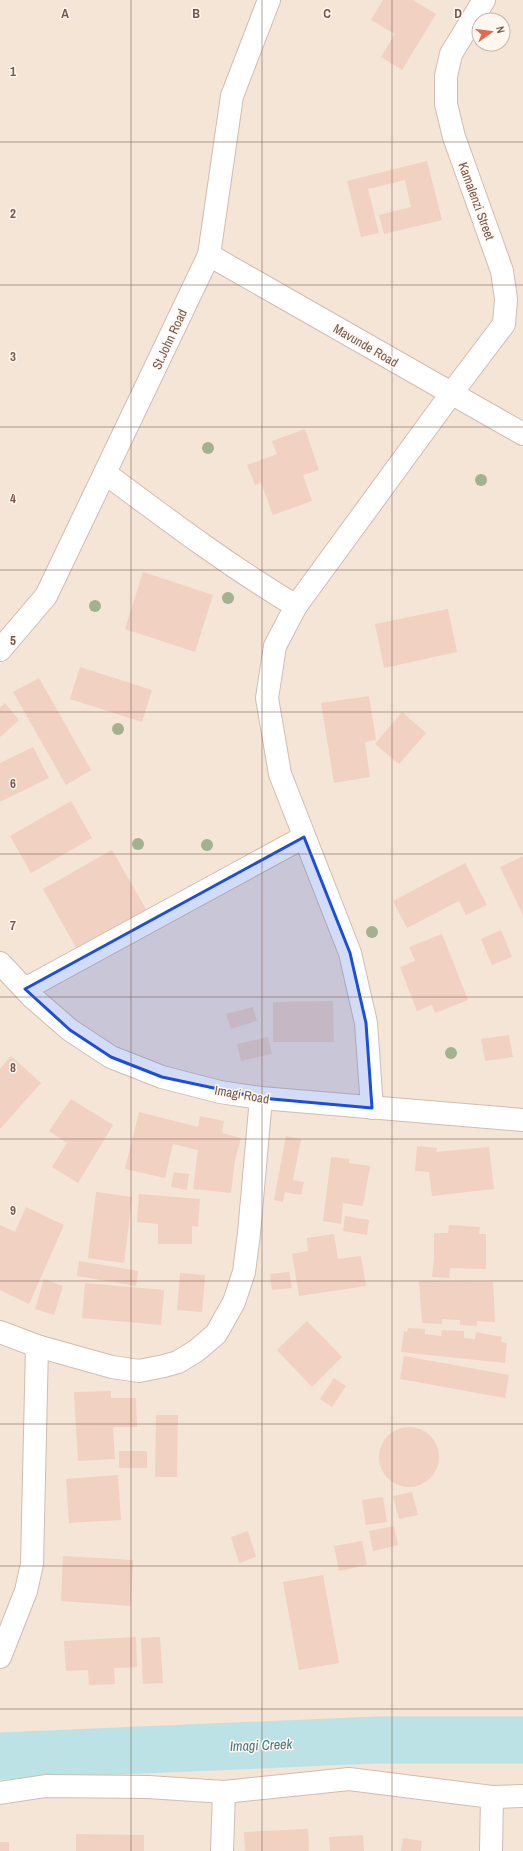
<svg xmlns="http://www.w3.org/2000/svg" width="523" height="1851" font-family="'Archivo Narrow',sans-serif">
<rect width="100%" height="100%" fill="#fcf4e9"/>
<path fill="#f4e5d7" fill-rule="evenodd" d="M0,0h523v1851h-523zM479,20h24v24h-24z"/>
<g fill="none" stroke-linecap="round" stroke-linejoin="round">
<polyline stroke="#bde2e6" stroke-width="47" points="0,1756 376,1740 523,1740"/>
</g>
<g fill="#f1d1c1">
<polygon points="383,0 413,0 436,14 402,70 381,57 395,34 371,20"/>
<polygon points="427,161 442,220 384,234 379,215 411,207 405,180 368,189 379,233 361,237 347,181"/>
<polygon points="305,429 319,470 303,475 312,501 273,515 261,483 255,485 247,465 277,454 272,441"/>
<polygon points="143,572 213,595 195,652 125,629"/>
<polygon points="448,609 457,652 384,668 375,624"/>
<polygon points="80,667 152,690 142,722 70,699"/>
<polygon points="39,678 91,770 66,785 13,692"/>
<polygon points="369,696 376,740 365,742 370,777 334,783 321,703"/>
<polygon points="5,703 19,720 0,737 0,707"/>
<polygon points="402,712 426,733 399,764 375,744"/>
<polygon points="33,747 49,778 0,802 0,763"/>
<polygon points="71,801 92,838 31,873 10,836"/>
<polygon points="112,850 151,918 82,958 43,889"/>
<polygon points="523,856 523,915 500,867"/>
<polygon points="465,863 487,905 466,915 459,901 407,928 393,901"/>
<polygon points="501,930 512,957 492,965 481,939"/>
<polygon points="442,934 468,1000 435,1013 432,1005 417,1011 400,967 415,961 409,947"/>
<polygon points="333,1001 334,1042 273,1042 273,1002"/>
<polygon points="253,1007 257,1021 231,1029 226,1014"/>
<polygon points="509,1035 513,1057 485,1061 481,1039"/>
<polygon points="268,1037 272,1054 241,1061 237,1044"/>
<polygon points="11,1056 41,1083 0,1129 0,1069"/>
<polygon points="71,1099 113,1125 78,1183 52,1167 67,1143 49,1131"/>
<polygon points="139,1112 198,1127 200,1116 224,1121 222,1133 241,1138 235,1160 231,1193 193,1189 198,1150 173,1144 165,1178 125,1169"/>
<polygon points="286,1136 301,1139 293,1180 304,1182 301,1195 285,1192 283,1202 274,1200"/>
<polygon points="417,1146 437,1148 436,1152 489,1147 494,1189 432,1196 429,1172 415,1171"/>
<polygon points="331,1157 349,1159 349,1163 370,1166 363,1206 343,1203 341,1224 323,1221"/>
<polygon points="174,1172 189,1174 187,1190 171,1187"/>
<polygon points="96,1192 132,1197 124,1263 88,1258"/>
<polygon points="139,1194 200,1199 198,1227 192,1226 192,1244 158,1244 158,1224 137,1222"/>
<polygon points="26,1207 64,1225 29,1304 0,1290 0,1225 15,1232"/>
<polygon points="345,1216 369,1220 367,1235 343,1231"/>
<polygon points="449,1225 480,1227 479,1234 486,1234 486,1269 450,1268 449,1278 432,1277 434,1259 434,1233 448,1233"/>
<polygon points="334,1234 338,1259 361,1256 366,1286 299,1296 292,1254 308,1251 307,1238"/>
<polygon points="79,1261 138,1271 136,1286 77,1276"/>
<polygon points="289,1272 292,1288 272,1290 270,1274"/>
<polygon points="180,1273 205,1275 202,1312 177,1310"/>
<polygon points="44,1279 63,1286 54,1315 35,1309"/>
<polygon points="419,1281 493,1282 495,1322 477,1321 477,1326 460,1325 460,1320 442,1319 442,1324 422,1323"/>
<polygon points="85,1283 164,1290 161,1325 82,1318"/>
<polygon points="307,1321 342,1357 312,1387 277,1350"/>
<polygon points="408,1328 425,1329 425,1334 441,1336 442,1330 464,1331 464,1338 475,1339 476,1332 502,1337 501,1342 507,1343 505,1363 401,1352 404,1331 407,1332"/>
<polygon points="404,1356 509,1375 505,1398 400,1379"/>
<polygon points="334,1378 346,1386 332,1407 320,1399"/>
<polygon points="111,1391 111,1398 136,1398 137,1427 113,1427 115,1459 78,1461 74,1392"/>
<polygon points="156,1415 178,1415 177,1477 155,1477"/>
<circle cx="409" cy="1457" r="30"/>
<rect x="119" y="1451" width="28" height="17"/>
<polygon points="118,1475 121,1520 69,1523 66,1479"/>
<polygon points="412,1492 418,1515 399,1519 393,1496"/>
<polygon points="383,1497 387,1522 366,1525 362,1500"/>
<polygon points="394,1526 398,1545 373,1551 369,1531"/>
<polygon points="248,1531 256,1557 239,1563 231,1537"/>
<polygon points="362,1541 367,1565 339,1571 334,1546"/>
<polygon points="63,1556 133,1560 131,1606 61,1601"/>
<polygon points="323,1575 339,1663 299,1670 283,1582"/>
<polygon points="136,1637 137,1667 114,1668 115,1684 89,1685 88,1670 66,1671 64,1641"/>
<polygon points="160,1637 163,1683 143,1684 141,1638"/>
<polygon points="308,1829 309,1851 245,1851 244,1832"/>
<polygon points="76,1834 144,1835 144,1851 76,1851"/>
<polygon points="363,1835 364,1851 330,1851 329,1837"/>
<polygon points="403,1838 422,1841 421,1851 401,1851"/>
<rect x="0" y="1842" width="9" height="9"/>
</g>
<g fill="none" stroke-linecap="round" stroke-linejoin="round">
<defs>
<g id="minor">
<polyline points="209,255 523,434"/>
<path d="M105,473c63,47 124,93 191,133"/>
<polyline points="0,650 46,596 209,255 232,96 269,0"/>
<polyline points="0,963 32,997 70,1030 111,1057 162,1077 220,1092 261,1098 523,1120"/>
<polyline points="25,989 304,837"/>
<polyline points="372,1108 366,1023 350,953 280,774 267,698 275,646 296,606 451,394 504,324 506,299 502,271 454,137 446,104 446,76 451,54 484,0"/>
<polyline points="0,1332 37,1346 112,1367 139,1371 164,1366 178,1362 196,1351 216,1334 234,1302 244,1272 249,1233 261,1098"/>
<polyline points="0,1657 26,1591 32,1564 37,1346"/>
<polyline points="0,1793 46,1786 148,1787 224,1792 349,1779 492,1797 523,1796"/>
<polyline points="222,1851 224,1792"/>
<polyline points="491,1851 492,1797"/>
</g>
</defs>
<use href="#minor" stroke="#d0bdb1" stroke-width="24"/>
<use href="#minor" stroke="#fff" stroke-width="22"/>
</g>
<g fill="#a2b28e">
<circle cx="208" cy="448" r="6"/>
<circle cx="481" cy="480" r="6"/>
<circle cx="228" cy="598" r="6"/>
<circle cx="95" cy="606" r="6"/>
<circle cx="118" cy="729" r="6"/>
<circle cx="138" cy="844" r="6"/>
<circle cx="207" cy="845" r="6"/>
<circle cx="372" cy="932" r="6"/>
<circle cx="451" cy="1053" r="6"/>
</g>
<path fill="#1d4ed8" fill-opacity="0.2" stroke="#1d4ed8" stroke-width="3" stroke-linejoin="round" d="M304,837l46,116 16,70 6,85 -111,-10 -99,-21 -51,-20 -41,-27 -45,-41z"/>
<path fill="none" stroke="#76594d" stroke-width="1" stroke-opacity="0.55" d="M131,0v1851M262,0v1851M392,0v1851M0,142h523M0,285h523M0,427h523M0,570h523M0,712h523M0,854h523M0,997h523M0,1139h523M0,1281h523M0,1424h523M0,1566h523M0,1709h523"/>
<g text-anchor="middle" stroke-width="3" stroke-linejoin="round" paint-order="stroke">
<g font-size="13" fill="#76594d" stroke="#fff8f0">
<text transform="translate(477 201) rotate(70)" y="5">Kamalenzi Street</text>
<text transform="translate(169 339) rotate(-65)" y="5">St.John Road</text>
<text transform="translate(366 345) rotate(30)" y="5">Mavunde Road</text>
<text transform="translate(242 1094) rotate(10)" y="5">Imagi Road</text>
</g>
<g font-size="14" font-style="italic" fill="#437b82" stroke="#fff8f0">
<text transform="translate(261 1745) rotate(-2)" y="5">Imagi Creek</text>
</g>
</g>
<g font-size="13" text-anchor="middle" font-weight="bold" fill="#76594d" stroke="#fff8f0" stroke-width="3" stroke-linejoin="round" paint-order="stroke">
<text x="65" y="18">A</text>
<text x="196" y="18">B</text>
<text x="327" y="18">C</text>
<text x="458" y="18">D</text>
<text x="13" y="76">1</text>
<text x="13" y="218">2</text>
<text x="13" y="361">3</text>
<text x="13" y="503">4</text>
<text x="13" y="645">5</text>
<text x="13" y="788">6</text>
<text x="13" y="930">7</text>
<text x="13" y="1072">8</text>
<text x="13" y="1215">9</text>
</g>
<g transform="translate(491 32) rotate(76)"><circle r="19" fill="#fff8f0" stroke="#c8b8af"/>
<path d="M0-3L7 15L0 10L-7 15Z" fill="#e36952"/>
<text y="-6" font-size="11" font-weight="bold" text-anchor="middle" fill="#76594d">N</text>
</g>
</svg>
